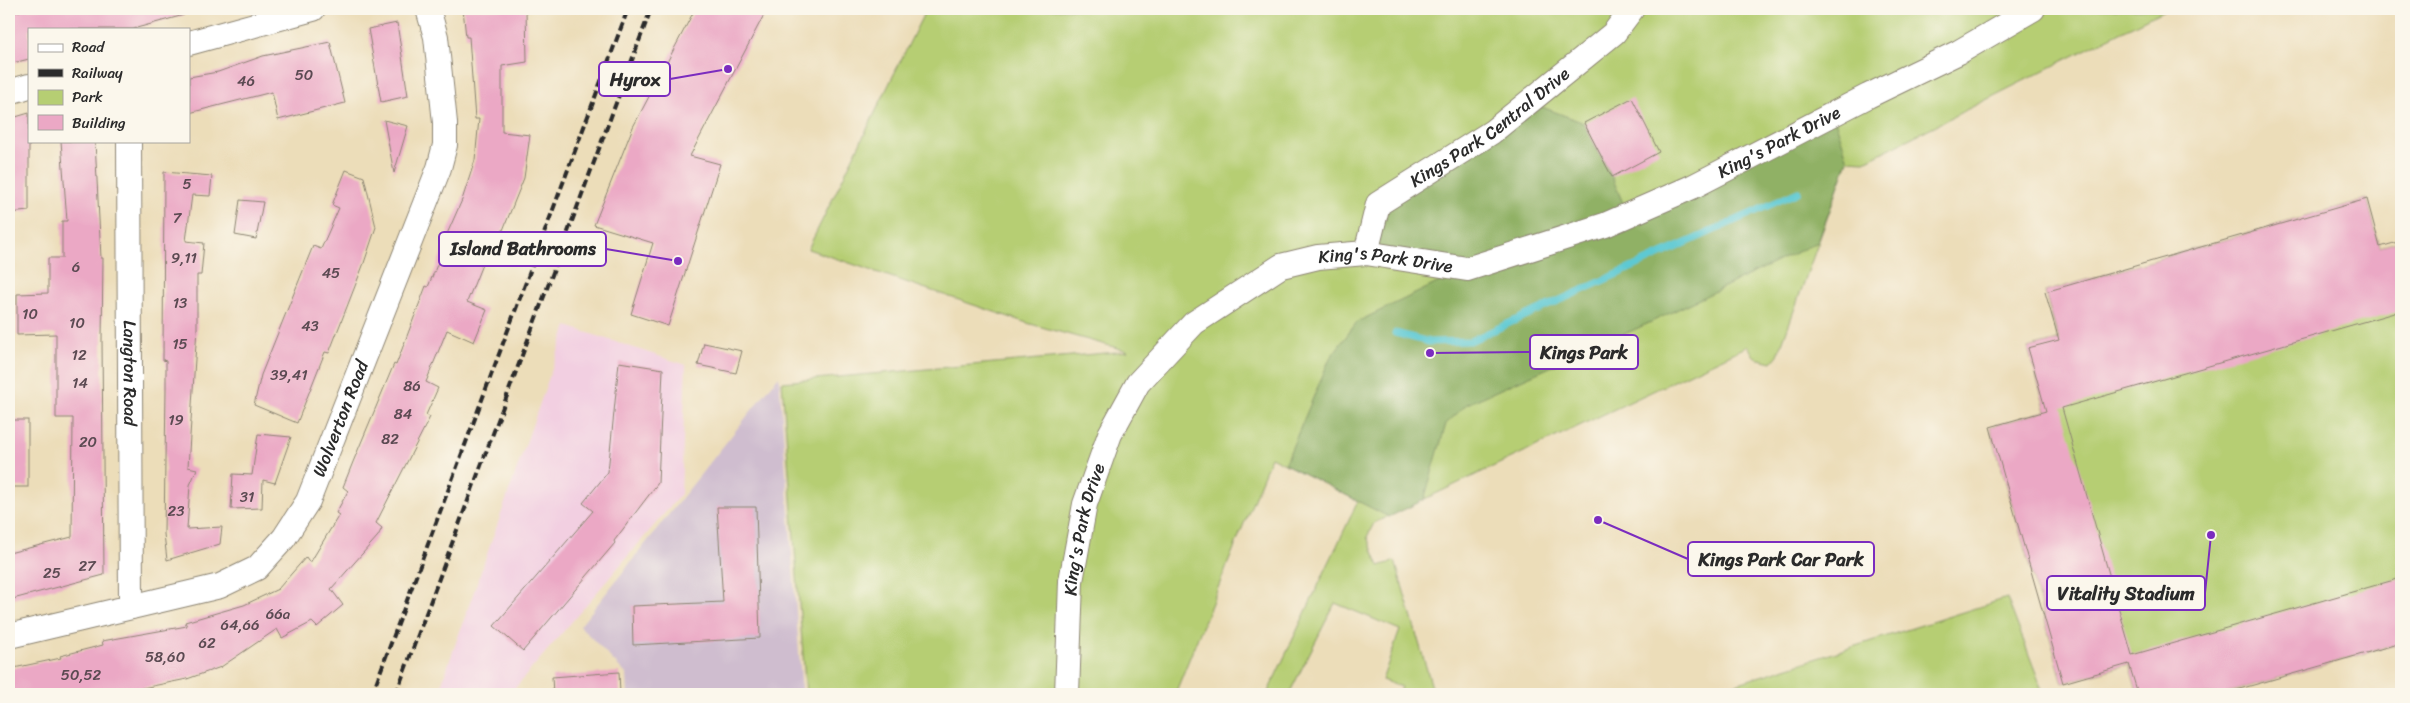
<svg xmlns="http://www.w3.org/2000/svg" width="2410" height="703" font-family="Sriracha,sans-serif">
<rect width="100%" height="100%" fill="#fbf7ec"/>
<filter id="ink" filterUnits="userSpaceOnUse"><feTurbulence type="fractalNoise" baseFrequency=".02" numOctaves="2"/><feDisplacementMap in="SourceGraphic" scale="10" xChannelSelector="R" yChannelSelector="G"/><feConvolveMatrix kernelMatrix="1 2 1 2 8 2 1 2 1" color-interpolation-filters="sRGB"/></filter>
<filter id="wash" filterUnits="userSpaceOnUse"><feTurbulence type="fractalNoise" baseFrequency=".0096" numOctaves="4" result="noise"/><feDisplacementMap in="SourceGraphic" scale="20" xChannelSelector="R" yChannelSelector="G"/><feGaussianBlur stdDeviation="1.12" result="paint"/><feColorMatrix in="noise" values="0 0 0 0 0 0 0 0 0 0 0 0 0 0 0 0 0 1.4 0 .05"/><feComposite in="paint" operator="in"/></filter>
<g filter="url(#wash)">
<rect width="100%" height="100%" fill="#ecddb9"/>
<polygon fill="#f2cfe1" points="567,326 686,365 681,494 510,694 438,694"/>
<polygon fill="#cfbdcf" points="779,376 802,694 628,694 627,675 580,626"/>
<g fill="#b6ce73" stroke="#707c4f">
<polygon points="926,9 2166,9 1865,161 1848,160 1778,355 1772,362 1755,358 1748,346 1374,523 1367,537 1379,566 1395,561 1434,694 1398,694 1401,687 1382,680 1400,630 1335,603 1289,694 1267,694 1358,501 1271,457 1175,694 806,694 782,382 1128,351 1027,323 808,249"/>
<polygon points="2367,199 2380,247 2401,241 2401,643 2222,694 2138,694 2129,664 2063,683 1990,427 2046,411 2028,348 2058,340 2045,292"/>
<polygon points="2007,598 2044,694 1704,694"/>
</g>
<polygon fill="#90b165" stroke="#5e6e48" points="1529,102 1584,123 1612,177 1628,215 1833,114 1848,160 1818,242 1647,324 1467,404 1446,424 1424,500 1389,517 1285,464 1330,358 1357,322 1466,269 1366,253 1378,204"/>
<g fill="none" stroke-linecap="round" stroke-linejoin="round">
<polyline stroke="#5dc9d3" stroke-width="7" points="1395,333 1429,342 1470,341 1798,192"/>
</g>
<g id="blocks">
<g fill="#eba8c5">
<polygon points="26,9 184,9 184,15 133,29 29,29 29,59 9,64 9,14"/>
<polygon points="463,9 526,9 527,62 502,66 502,132 530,135 524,178 493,255 487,252 467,302 487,310 474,342 447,330 426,382 438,388 426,415 430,417 376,523 382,528 378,536 331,589 343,605 317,627 312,622 282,638 277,629 221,667 187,679 118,693 117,690 99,694 9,694 9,669 61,658 60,656 103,645 102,641 187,626 185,622 244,605 278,589 306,557 310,563 339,515 336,513 348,491 343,487 353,462 394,364 396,365 426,286 428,287 449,235 447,234 462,200 475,160 479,119 475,119 469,37 466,37"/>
<polygon points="695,9 767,9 690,156 720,164 668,326 631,314 653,243 594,225 633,127"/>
<polygon points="397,23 408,96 381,102 368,29"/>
<polygon points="330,42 345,103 278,120 272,92 189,113 189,77 218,72 263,56"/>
<polygon points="1632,98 1659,152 1612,177 1584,123"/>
<polygon points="29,113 29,211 9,213 9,119"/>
<polygon points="384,120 408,126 394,173"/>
<polygon points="61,141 95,141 101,258 103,258 102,340 104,575 9,600 9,553 72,537 73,418 56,418 56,334 17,335 17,294 48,293 48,258 62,258 62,221 67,221"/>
<polygon points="346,170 364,177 376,227 364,263 329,353 325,352 297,423 254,405 261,375 313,246 321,249 339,208 332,205"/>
<polygon points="164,172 212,176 210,196 192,195 186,241 204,243 201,275 197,275 197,328 188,467 197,469 190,485 187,529 222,527 220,544 167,560 164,534 166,388 166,361 163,360"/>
<polygon points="2367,199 2380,247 2401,241 2401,311 2062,408 2132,655 2401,578 2401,643 2222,694 2138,694 2129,664 2063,683 1990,427 2046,411 2028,348 2059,340 2045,292"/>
<polygon points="240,200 263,202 256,239 235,235"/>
<polygon points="704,343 742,351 736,373 698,365"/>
<polygon points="619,362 663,369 658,483 614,541 615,543 523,651 494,626 593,511 583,503 608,472"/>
<rect x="9" y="420" width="19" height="67"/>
<polygon points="258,434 291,437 275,483 263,480 262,508 231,509 233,474 252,475"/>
<polygon points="717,507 756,507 760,638 633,645 632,606 723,602"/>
<polygon points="619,672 620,694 553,694 552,677"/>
</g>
</g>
</g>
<g filter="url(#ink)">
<use href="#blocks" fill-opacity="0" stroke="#8c8472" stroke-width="1"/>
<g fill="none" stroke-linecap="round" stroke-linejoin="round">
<defs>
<g id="street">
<polyline points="189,43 313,9"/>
<polyline points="9,92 29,86"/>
<path id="s1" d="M129,141l2,466"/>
<path id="s2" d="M1366,253l12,-49 114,-72 122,-99 18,-24"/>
<path id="s3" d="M9,636l211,-50 37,-18 27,-30 24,-37 131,-333 6,-23v-22l-9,-86 -8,-28"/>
<path id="s4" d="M1067,694l4,-113 14,-77 25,-70 28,-51 56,-60 87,-57 37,-9 48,-4 101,16 138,-44 87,-38 176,-91 91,-44 74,-43"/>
</g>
</defs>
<use href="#street" stroke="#8c8472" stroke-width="26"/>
<use href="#street" stroke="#fff" stroke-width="24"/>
<g stroke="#2b2b2b" stroke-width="4" stroke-dasharray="8 4" stroke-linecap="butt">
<polyline points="372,694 628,9"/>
<polyline points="396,694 651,9"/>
</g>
</g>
</g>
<g text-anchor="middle" stroke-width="5" stroke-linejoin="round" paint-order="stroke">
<g font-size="15" fill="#5b4a52">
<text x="304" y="80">50</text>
<text x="246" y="86">46</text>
<text x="187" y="189">5</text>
<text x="177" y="223">7</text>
<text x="184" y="263">9,11</text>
<text x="76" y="272">6</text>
<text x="331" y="278">45</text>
<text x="180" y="308">13</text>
<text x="30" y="319">10</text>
<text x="77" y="328">10</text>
<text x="310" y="331">43</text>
<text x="180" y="349">15</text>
<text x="79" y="360">12</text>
<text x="289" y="380">39,41</text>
<text x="80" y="388">14</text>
<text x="412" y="391">86</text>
<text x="403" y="419">84</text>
<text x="176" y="425">19</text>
<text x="390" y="444">82</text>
<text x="88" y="447">20</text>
<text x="247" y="502">31</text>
<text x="176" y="516">23</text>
<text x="87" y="571">27</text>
<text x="52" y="578">25</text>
<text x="278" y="619">66a</text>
<text x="240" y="630">64,66</text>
<text x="207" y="648">62</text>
<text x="165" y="662">58,60</text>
<text x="81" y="680">50,52</text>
</g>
<g font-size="18" fill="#2b2b2b" stroke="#fbf7ec">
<text dy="6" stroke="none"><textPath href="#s2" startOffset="186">Kings Park Central Drive</textPath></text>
<text dy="6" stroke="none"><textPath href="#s4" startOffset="1036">King's Park Drive</textPath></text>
<text dy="6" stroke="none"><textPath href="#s4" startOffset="616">King's Park Drive</textPath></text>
<text dy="6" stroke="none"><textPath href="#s1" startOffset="232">Langton Road</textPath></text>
<text dy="6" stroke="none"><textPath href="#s3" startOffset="431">Wolverton Road</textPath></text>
<text dy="6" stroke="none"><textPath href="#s4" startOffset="166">King's Park Drive</textPath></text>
</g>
</g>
<path fill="none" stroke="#7b2cbf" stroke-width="2" d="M728 69L670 79M678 261L606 249M1430 353L1530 352M1598 520L1688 559M2211 535L2205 593"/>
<g fill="#7b2cbf" stroke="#fbf7ec" stroke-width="2">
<circle cx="728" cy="69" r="5"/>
<circle cx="678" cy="261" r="5"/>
<circle cx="1430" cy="353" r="5"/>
<circle cx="1598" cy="520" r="5"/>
<circle cx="2211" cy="535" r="5"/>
</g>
<g fill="#fbf7ec" stroke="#7b2cbf" stroke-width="2">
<rect x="599" y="62" width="71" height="34" rx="5"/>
<rect x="439" y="232" width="167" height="34" rx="5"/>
<rect x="1530" y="335" width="108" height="34" rx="5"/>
<rect x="1688" y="542" width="186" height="34" rx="5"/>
<rect x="2047" y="576" width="158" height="34" rx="5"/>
</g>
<g font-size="19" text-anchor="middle" font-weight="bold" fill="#2b2b2b">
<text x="635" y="86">Hyrox</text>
<text x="523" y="255">Island Bathrooms</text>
<text x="1584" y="359">Kings Park</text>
<text x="1781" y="566">Kings Park Car Park</text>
<text x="2126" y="600">Vitality Stadium</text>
</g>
<rect width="2410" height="703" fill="none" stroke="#fbf7ec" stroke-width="30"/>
<rect x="28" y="28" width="162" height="115" fill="#fbf7ec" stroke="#a8a59f"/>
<rect x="38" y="44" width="25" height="8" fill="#ffffff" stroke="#a8a59f"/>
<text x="72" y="52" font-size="15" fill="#2b2b2b">Road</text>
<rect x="38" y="69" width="25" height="8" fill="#2b2b2b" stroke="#a8a59f"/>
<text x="72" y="78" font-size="15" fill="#2b2b2b">Railway</text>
<rect x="38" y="90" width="25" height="15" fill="#b6ce73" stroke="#a8a59f"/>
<text x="72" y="102" font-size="15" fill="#2b2b2b">Park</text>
<rect x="38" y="115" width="25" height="15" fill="#eba8c5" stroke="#a8a59f"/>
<text x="72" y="128" font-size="15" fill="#2b2b2b">Building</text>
</svg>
